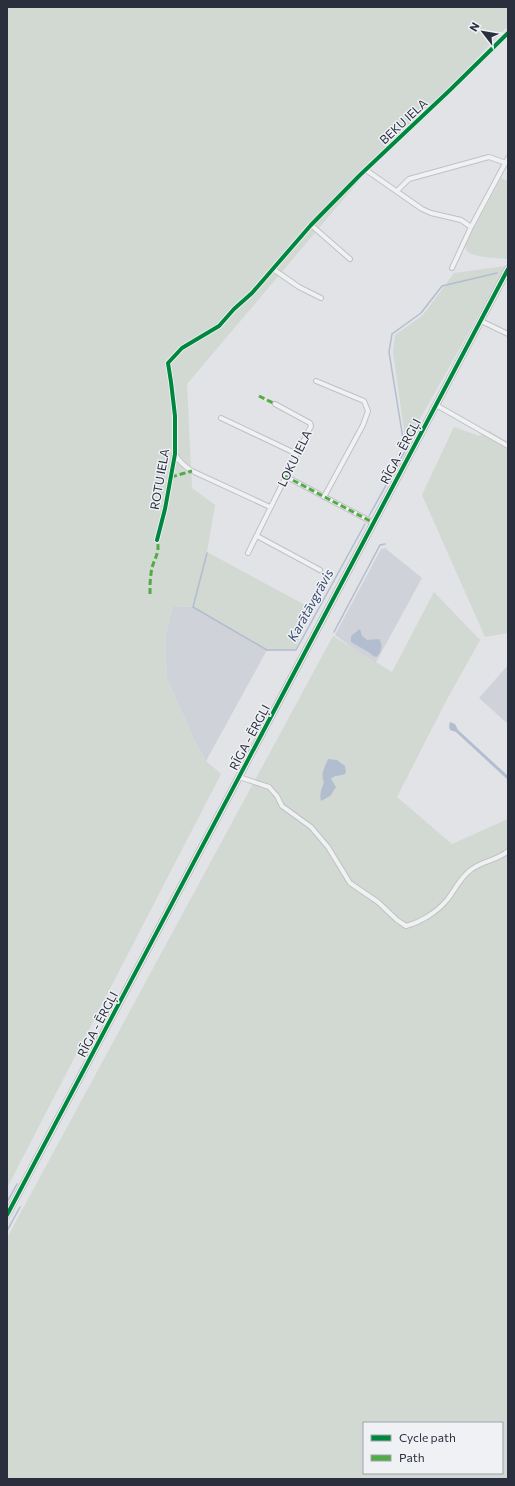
<svg xmlns="http://www.w3.org/2000/svg" width="515" height="1486" font-family="Commissioner,sans-serif">
<style>
.built{fill:#d0d2d9}
.green{fill:#d1d9d2;fill-rule:evenodd}
.water{fill:#b2bdcf}
.lines{fill:none;stroke-linecap:round;stroke-linejoin:round}
.stream{stroke:#b2bdcf;stroke-width:1.5}
.minor-casing{stroke:#c0c1c4;stroke-width:6}
.primary-casing{stroke:#bec0c3;stroke-width:8}
.minor{stroke:#f0f1f3;stroke-width:4}
.primary{stroke:#f5f5f6;stroke-width:6}
.quiet{stroke:#53ab46;stroke-width:3;stroke-dasharray:6 3;stroke-linecap:butt}
.cycleway-casing{stroke:#eff1f5;stroke-width:6}
.cycleway{stroke:#00873e;stroke-width:4}
.labels{text-anchor:middle;dominant-baseline:central;stroke-width:3;stroke-linejoin:round;paint-order:stroke}
.street-label{font-size:12px;fill:#2a2f3d;stroke:#eff1f5}
.water-label{font-size:13px;font-style:italic;fill:#374b6e;stroke:#eff1f5}
</style>
<rect width="100%" height="100%" fill="#e1e3e6"/>
<!-- built -->
<path class="built" d="M385 548 422 578 375 664 335 635 381 549Z
M173 606 193 607 267 650 206 761 194 740 167 678 165 637Z
M508 665V724L479 698Z"/>
<!-- green -->
<path class="green" d="M7 7H508V26L363 176 187 384 192 488 215 505 207 552 307 606 296 650H267L193 607 173 606 165 636 167 678 194 740 206 761 221 774 7 1188Z
M501 178 508 181V259C499 258 473 258 467 251 466 250 466 247 465 245Z
M506 266 406 444 393 352 395 335 423 315 454 273Z
M454 427 479 436 488 430 508 442V633L485 637 422 495Z
M434 592 480 640 445 703 397 797 452 844 508 819V1479H7V1238L333 636 392 672ZM364 1423H502V1473H364Z"/>
<!-- water -->
<path class="water" d="M360 629 362 636 367 640 379 639C383 644 382 653 376 657L372 655 370 653 351 642V636Z
M450 722 455 724 458 730 508 776V780L456 732 450 730 449 726Z
M328 759 337 760 345 766 346 773C340 777 335 774 331 779L336 787 330 796 321 801C319 794 322 788 324 782 320 774 325 767 328 759Z"/>
<g class="lines">
<!-- stream -->
<path class="stream" d="M369 516 405 451 389 352 392 334 421 313 442 286 497 273
M207 553 193 607 267 650H296L365 524
M334 632 380 545 385 544
M7 1202 17 1184
M7 1231 20 1207"/>
<defs>
<path id="minor" d="M366 170 422 209 431 213 461 220 471 227
M397 191 409 179 489 157 506 163
M311 225 350 259
M452 268 471 227 508 158
M273 269 299 287 321 298
M481 321 508 334
M316 381 364 401 368 411 363 425 324 497
M436 405 508 446
M221 418 297 454
M175 454C179 462 184 466 192 471L270 507
M285 476 374 523
M257 536 320 570
M157 540 165 509 175 454V416L171 382 168 363 182 348 219 326 234 309 252 293 311 225 360 175 450 90 508 33
M248 553 311 426 310 423 275 404
M239 777 269 787 277 796 282 806 311 827 328 847 350 883 378 902 397 920 406 926C421 922 437 912 447 900 455 890 461 876 472 869 483 861 498 860 508 851"/>
<path id="primary" d="M7 1215 508 269"/>
</defs>
<!-- minor casing -->
<use href="#minor" class="minor-casing"/>
<!-- primary casing -->
<use href="#primary" class="primary-casing"/>
<!-- minor -->
<use href="#minor" class="minor"/>
<!-- primary -->
<use href="#primary" class="primary"/>
<!-- quiet -->
<path class="quiet" d="M259 396 275 404
M285 476 374 523
M171 477 192 471
M150 594C150 587 150 580 151 574 152 560 161 554 157 540"/>
<defs>
<path id="cycleway" d="M157 540 165 509 175 454V416L171 382 168 363 182 348 219 326 234 309 252 293 311 225 360 175 450 90 508 33
M7 1215 508 269"/>
</defs>
<!-- cycleway casing -->
<use href="#cycleway" class="cycleway-casing"/>
<!-- cycleway -->
<use href="#cycleway" class="cycleway"/>
</g>
<g class="labels">
<!-- street labels -->
<g class="street-label">
<text transform="translate(403 121) rotate(-43)">BEKU IELA</text>
<text transform="translate(400 451) rotate(-62)">RĪGA - ĒRGĻI</text>
<text transform="translate(294 458) rotate(-64)">LOKU IELA</text>
<text transform="translate(159 479) rotate(-80)">ROTU IELA</text>
<text transform="translate(249 737) rotate(-62)">RĪGA - ĒRGĻI</text>
<text transform="translate(97 1024) rotate(-62)">RĪGA - ĒRGĻI</text>
</g>
<!-- water labels -->
<g class="water-label">
<text transform="translate(310 605) rotate(-61)">Karātāvgrāvis</text>
</g>
</g>
<!-- border -->
<rect width="515" height="1486" fill="none" stroke="#2a2f3d" stroke-width="16"/>
<!-- legend -->
<rect x="363" y="1422" width="140" height="52" fill="#eff1f5" stroke="#a0a3ab"/>
<rect x="371" y="1435" width="20" height="6" fill="#00873e" stroke="#a0a3ab"/>
<text x="399" y="1442" font-size="12" fill="#2a2f3d">Cycle path</text>
<rect x="371" y="1455" width="20" height="6" fill="#53ab46" stroke="#a0a3ab"/>
<text x="399" y="1462" font-size="12" fill="#2a2f3d">Path</text>
<!-- north arrow -->
<g transform="translate(483 32) rotate(301)" stroke="#eff1f5" stroke-width="3" paint-order="stroke">
<path d="M0-3L7 15L0 10L-7 15Z" fill="#2a2f3d"/>
<text y="-6" font-size="11" font-weight="bold" text-anchor="middle" fill="#2a2f3d">N</text>
</g>
</svg>
